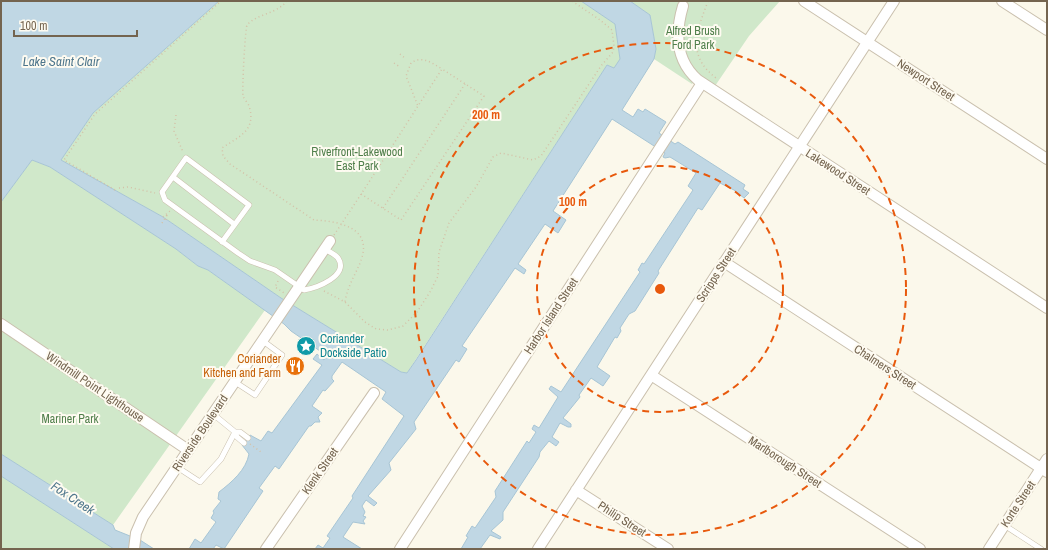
<svg xmlns="http://www.w3.org/2000/svg" width="1048" height="550" font-family="'Archivo Narrow',sans-serif">
<style>
.green{fill:#d0e8ca}
.water{fill:#c0d7e4;stroke:#a7c5d5}
.lines{fill:none;stroke-linecap:round;stroke-linejoin:round}
.service-casing{stroke:#cac0ae;stroke-width:6}
.minor-casing{stroke:#cac0ae;stroke-width:12}
.path{stroke:#d4c1a7;stroke-width:1.5;stroke-dasharray:1 3;stroke-linecap:butt}
.service{stroke:#fff;stroke-width:5}
.minor{stroke:#fff;stroke-width:10}
.ring{fill:none;stroke:#e8590c;stroke-width:2;stroke-dasharray:7 5}
.labels{text-anchor:middle;dominant-baseline:central;stroke-width:4;stroke-linejoin:round;paint-order:stroke}
.park-label{font-size:12px;fill:#507f4b;stroke:#fefbf1}
.street-label{font-size:12px;fill:#74644f;stroke:#fefbf1}
.culture-label{font-size:12px;fill:#0d838f;stroke:#fefbf1;text-anchor:start}
.food-label{font-size:12px;fill:#c56008;stroke:#fefbf1;text-anchor:end}
.water-label{font-size:13px;font-style:italic;fill:#4e768c;stroke:#fefbf1}
.centre{fill:#e8590c;stroke:#fefbf1;stroke-width:2}
.ring-label{font-size:12px;text-anchor:middle;font-weight:bold;fill:#e8590c;stroke:#fefbf1;stroke-width:4;stroke-linejoin:round;paint-order:stroke}
</style>
<rect width="100%" height="100%" fill="#fbf8eb"/>
<!-- green -->
<path class="green" d="M219 1H581L615 24 620 59 614 68 607 65 407 373 401 372 281 298 163 217 61 160 93 113Z
M630 1H780L749 36 715 86 699 74 692 84 654 59 656 49 650 15Z
M32 160 50 167 176 249 198 266 208 270 265 310 113 525 1 454V202Z
M1 476 114 549H1Z"/>
<!-- water -->
<path class="water" d="M1 1H219L93 113 61 160 163 217 281 298 401 372 407 373 416 360 607 65 614 68 620 59 615 24 581 1H630L650 15 656 49 654 59 622 110 633 117 638 109 643 112 645 109 666 122 659 133 675 144 678 142 745 185 743 189 749 193 744 198 734 190 720 183 702 210 698 208 658 271 659 273 635 311 629 314 620 328 621 331 617 338 615 337 597 367 610 376 603 386 591 378 579 395 580 397 563 418 571 424V427H568L560 423 552 437 559 442 556 446 549 441 540 452 539 457 503 512V520L491 531 501 537 500 539 490 535 480 549H461L468 537 466 536 472 526 475 528 496 497 495 491 527 441 529 443 536 432 532 429 534 425 539 428 558 397 549 389 551 386 561 392 640 272 638 270 642 263 644 264 693 190 688 186 696 173 670 157 665 158 663 157 665 153 612 119 553 211 566 220 558 233 545 224 518 264 526 270 524 274 515 268 462 346 467 349 459 362 456 360 414 422 416 429 389 463 391 470 368 496 377 503 374 506 366 500 362 506 365 512 363 516 366 517 363 521 365 524 353 522 343 537 362 549H315L318 545 323 548 330 538 327 536 353 498 352 496 404 416 382 399 386 392 342 362 332 376V379L334 381 325 391 323 390 312 406 322 413 318 417 320 422H315L311 426H309L279 469 275 466 259 488 263 491 224 549 216 545 213 549H189L195 539 201 543 216 522 211 518 214 513 213 511 221 501 218 499 219 492C232 482 246 470 249 454L242 445 250 435 261 441 268 431 272 433 322 365 313 359 317 354 324 360 329 353 322 348 320 351 291 331 284 324 208 270 198 266 176 249 50 167 32 160 1 202Z
M1 454 113 525 115 530 140 540 154 549H114L1 476Z"/>
<g class="lines">
<defs>
<path id="service" d="M173 177 234 224
M222 242 249 205 186 158 162 192 165 200 238 253 250 261 275 270 304 290C316 288 350 276 338 258 335 254 329 252 325 249
M235 382 255 395 282 355 263 341
M244 443 237 437 235 432H240L248 438
M177 467 200 482 221 459 235 432 213 414
M1004 525 1041 549"/>
<path id="minor" d="M804 1 1047 159
M1002 1 1047 30
M683 6C675 33 675 60 698 80L1047 308
M724 262 1047 472
M1 324 188 450
M651 375 920 549
M576 490 668 549
M134 549 136 533 143 517 330 241
M266 549 374 393
M400 549 702 83
M538 549 894 1
M989 549 1047 459"/>
</defs>
<!-- service casing -->
<use href="#service" class="service-casing"/>
<!-- minor casing -->
<use href="#minor" class="minor-casing"/>
<!-- path -->
<path class="path" d="M287 1C275 15 258 13 247 25 245 30 242 90 243 96 244 99 248 103 249 106 257 131 238 137 222 148L223 156 230 164 314 220C333 221 368 225 363 253 360 269 348 282 345 302
M708 1C697 31 686 55 716 78
M400 54 406 59
M394 63 400 67
M176 115 174 131 183 152
M119 188 128 187 155 193
M115 190 64 160 95 114 221 1
M361 194 401 220 484 96 442 69
M383 208 465 84
M163 217 170 211
M166 220 167 215
M162 223 167 215
M334 235C371 180 406 124 442 69 432 63 422 55 411 63L406 76 418 106
M278 281 275 287 284 293
M324 291 345 302 365 322 376 329 388 330 403 326 417 312 430 292 438 276 439 252 449 223 476 187 493 157 501 153 533 160 541 156 601 66 613 52 614 46 612 30 600 20 572 1
M250 444 261 452"/>
<!-- service -->
<use href="#service" class="service"/>
<!-- minor -->
<use href="#minor" class="minor"/>
</g>
<!-- distance rings -->
<g class="ring">
<circle cx="660" cy="289" r="123"/>
<circle cx="660" cy="289" r="246"/>
</g>
<!-- icons -->
<defs>
<symbol id="sight-disc" viewBox="-11 -11 22 22"><circle r="9.5" fill="#0f9aa8" stroke="#fefbf1"/><path d="M0-6L1.8-2.2L6-1.7L2.9 1.2L3.7 5.4L0 3.3L-3.7 5.4L-2.9 1.2L-6-1.7L-1.8-2.2Z" fill="#fff"/></symbol>
<symbol id="restaurant-disc" viewBox="-11 -11 22 22"><circle r="9.5" fill="#e8710a" stroke="#fefbf1"/><path d="M-5-6h1v4h1v-4h1v4h1v-4h1v5L-1.5 .5V6h-2V.5L-5-1ZM5-6V6H3V1.5H1.5Q1.5-4 5-6Z" fill="#fff"/></symbol>
</defs>
<g fill-rule="evenodd">
<use href="#sight-disc" x="295" y="335" width="22" height="22"/>
<use href="#restaurant-disc" x="284" y="355" width="22" height="22"/>
</g>
<g class="labels">
<!-- park labels -->
<g class="park-label">
<text x="693" y="31">Alfred Brush<tspan x="693" dy="14">Ford Park</tspan></text>
<text x="357" y="152">Riverfront-Lakewood<tspan x="357" dy="14">East Park</tspan></text>
<text x="70" y="419">Mariner Park</text>
</g>
<!-- street labels -->
<g class="street-label">
<text transform="translate(926 80) rotate(33)">Newport Street</text>
<text transform="translate(838 172) rotate(33)">Lakewood Street</text>
<text transform="translate(716 275) rotate(-57)">Scripps Street</text>
<text transform="translate(551 316) rotate(-57)">Harbor Island Street</text>
<text transform="translate(885 367) rotate(33)">Chalmers Street</text>
<text transform="translate(95 387) rotate(34)">Windmill Point Lighthouse</text>
<text transform="translate(200 433) rotate(-56)">Riverside Boulevard</text>
<text transform="translate(785 462) rotate(33)">Marlborough Street</text>
<text transform="translate(320 471) rotate(-55)">Klenk Street</text>
<text transform="translate(1018 504) rotate(-57)">Korte Street</text>
<text transform="translate(622 519) rotate(33)">Philip Street</text>
</g>
<!-- culture labels -->
<g class="culture-label">
<text x="320" y="339">Coriander<tspan x="320" dy="14">Dockside Patio</tspan></text>
</g>
<!-- food labels -->
<g class="food-label">
<text x="281" y="359">Coriander<tspan x="281" dy="14">Kitchen and Farm</tspan></text>
</g>
<!-- water labels -->
<g class="water-label">
<text x="61" y="61">Lake Saint Clair</text>
<text transform="translate(73 498) rotate(33)">Fox Creek</text>
</g>
</g>
<circle cx="660" cy="289" r="6" class="centre"/>
<g class="ring-label">
<text x="486" y="119">200 m</text>
<text x="573" y="206">100 m</text>
</g>
<!-- border -->
<rect width="1048" height="550" fill="none" stroke="#74644f" stroke-width="4"/>
<!-- scale -->
<path d="M14 30v6h123v-6" fill="none" stroke="#74644f" stroke-width="2"/>
<text x="20" y="30" font-size="12" fill="#74644f" stroke="#fefbf1" stroke-width="3" paint-order="stroke">100 m</text>
</svg>
